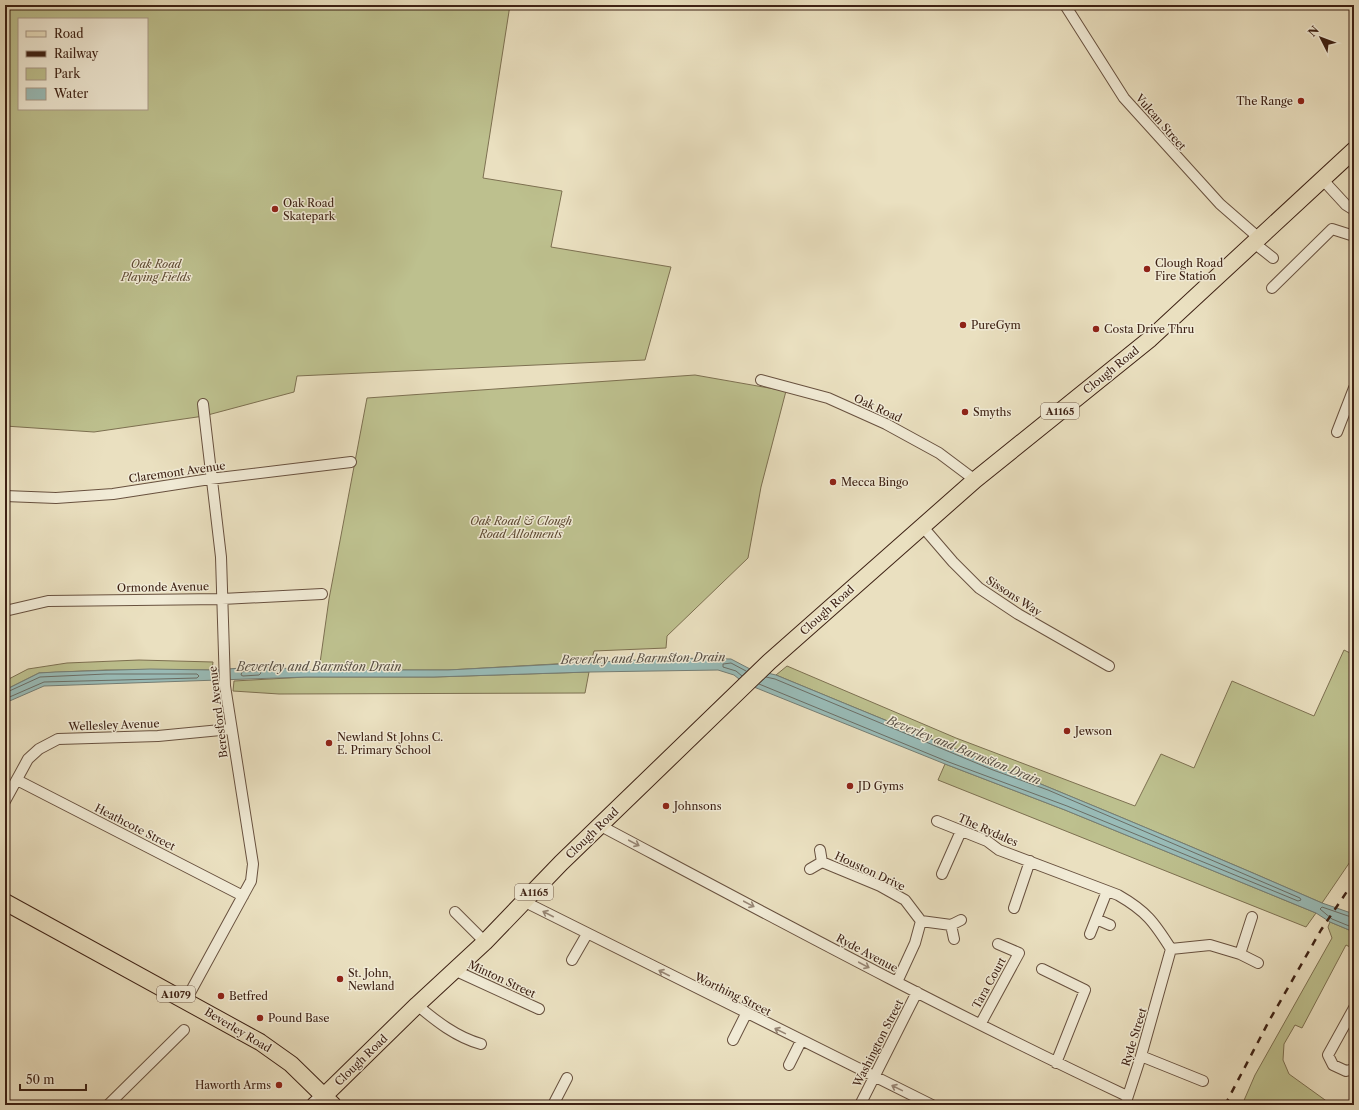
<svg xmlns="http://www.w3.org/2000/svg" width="1359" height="1110" font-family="'Libre Caslon Text',serif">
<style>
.green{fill:#bdc08e;stroke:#7d7051;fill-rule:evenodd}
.water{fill:#99bcb8;stroke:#747e76}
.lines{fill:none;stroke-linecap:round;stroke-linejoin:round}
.shore{stroke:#6b6e66;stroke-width:1}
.street-casing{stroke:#68513f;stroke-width:12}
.secondary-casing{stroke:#3d2114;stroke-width:17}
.primary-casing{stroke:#3d2114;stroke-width:18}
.street{stroke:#f1ebd6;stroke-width:10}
.secondary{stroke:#f1ebd6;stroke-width:15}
.primary{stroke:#eae0c0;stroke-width:16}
.rail{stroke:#3d2114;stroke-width:2.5;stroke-dasharray:7 7;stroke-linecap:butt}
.oneway{stroke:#978675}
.poi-dot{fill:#8f2418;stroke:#f1ebd6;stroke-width:1.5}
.labels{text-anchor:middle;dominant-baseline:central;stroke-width:3;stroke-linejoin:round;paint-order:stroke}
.shield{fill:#f1ebd6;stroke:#735e4e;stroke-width:1}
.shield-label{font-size:10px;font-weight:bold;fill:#3d2114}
.poi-label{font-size:11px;fill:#3d2114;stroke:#f1ebd6;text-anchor:start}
.street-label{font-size:11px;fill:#3d2114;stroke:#f1ebd6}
.park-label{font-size:11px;font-style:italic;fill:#5d4932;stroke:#f1ebd6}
.water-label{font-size:12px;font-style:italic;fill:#595045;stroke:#f1ebd6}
</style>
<rect width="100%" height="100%" fill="#eae0c0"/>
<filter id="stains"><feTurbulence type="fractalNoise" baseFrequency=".005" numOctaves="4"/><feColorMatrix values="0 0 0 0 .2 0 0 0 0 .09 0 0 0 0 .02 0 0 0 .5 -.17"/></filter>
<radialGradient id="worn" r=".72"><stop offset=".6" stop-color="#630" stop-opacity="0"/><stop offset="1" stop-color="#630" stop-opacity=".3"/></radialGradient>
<!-- green -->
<path class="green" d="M13 5H510L483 178 562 191 551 247 671 267 645 360 297 376 294 392 204 416 94 432 5 426V18ZM19 19H147V109H19Z
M695 375 786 391 761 487 748 558 667 636 666 648 594 651 591 662 448 670H319L329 599 367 398Z
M1344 650 1354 655V856L1322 903C1142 824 959 751 776 675L787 666 956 738 1135 806 1161 754 1194 768 1232 681 1314 716Z
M139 660 213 662 212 670H106L39 673 5 690V681L28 669 67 663Z
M589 672 585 693 279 694 233 691 234 681 306 677H434Z
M945 764 1065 810 1316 913 1306 927 938 780Z
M1330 922 1354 932V949L1346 945 1302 1028 1295 1025 1284 1044 1283 1060 1289 1074 1332 1105H1242L1255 1075 1332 938 1328 927Z"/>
<!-- water -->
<path class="water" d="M676 658 731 659 750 669 776 675C959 751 1142 824 1322 903L1354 914V932L1330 922 1316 913 1065 810 945 764 744 683 734 675 718 670 589 672 434 677H306L44 686 5 703V690L39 673 55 672 150 669 212 670 257 667 319 670H448Z"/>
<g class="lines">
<!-- shore -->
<path class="shore" d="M259 671 261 673 259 675 243 676 241 675 242 672Z
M742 676 736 671 723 667V664L731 663 746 671
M759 684 946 761 1067 806 1298 901 1301 900 1300 898 1048 790 993 770 775 679 766 677
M5 693 40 677 106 674H197L199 676 197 678 44 682 5 699
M1354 918 1322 907 1320 909 1332 919 1354 928"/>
<defs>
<path id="street" d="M1065 5 1124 98 1220 204 1259 238
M1323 180 1346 205 1354 210
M1254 243 1273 258
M1272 288 1332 229 1354 236
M761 380 828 398 886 424 939 453 975 480
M1337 432 1354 388
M5 496 56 498 113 494 210 479 351 462
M922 526 953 562 979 588 1018 614 1109 666
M5 611 48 601 222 599 322 594
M17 780 243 896
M5 801 28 759 39 749 58 739 158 736 231 729
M937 821 987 841 999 850 1118 895C1146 911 1154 922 1171 949L1141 1056 1125 1105
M599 825C774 918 948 1012 1127 1096
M822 862 880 886 905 900 921 921 915 943 897 982
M810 869 822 862 820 850
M942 874 961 831
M525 902 932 1105
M1014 908 1030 861
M455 912 485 942
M1096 919 1110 925
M921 921 951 925
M1090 934 1107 891
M954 939 951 925 961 920
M1171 949 1210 945 1240 954 1252 917
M1240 954 1258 963
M572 960 587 934
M1042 969 1085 990 1056 1063
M454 970 539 1009
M186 1000 251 881 253 864 225 686 221 557 203 404
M417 1005C436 1021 456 1037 481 1044
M1354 1008 1328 1055 1333 1065 1346 1071 1354 1069
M981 1023 1019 953 998 944
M733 1040 746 1014
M1141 1056 1203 1081
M789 1065 801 1041
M108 1105 184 1030
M553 1105 567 1078
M860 1105 917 992"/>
<path id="secondary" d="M314 1105 324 1096"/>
<path id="primary" d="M5 902 260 1042 291 1064 333 1105
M324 1096 417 1005 485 942 561 863 769 662 975 480 1150 339 1354 150"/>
</defs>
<!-- street casing -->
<use href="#street" class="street-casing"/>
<!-- secondary casing -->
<use href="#secondary" class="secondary-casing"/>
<!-- primary casing -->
<use href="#primary" class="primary-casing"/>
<!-- street -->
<use href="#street" class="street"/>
<!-- secondary -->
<use href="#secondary" class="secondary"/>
<!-- primary -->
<use href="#primary" class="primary"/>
<!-- rail -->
<path class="rail" d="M1225 1105 1269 1021 1321 930 1354 881"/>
</g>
<!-- one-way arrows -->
<defs><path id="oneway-shaft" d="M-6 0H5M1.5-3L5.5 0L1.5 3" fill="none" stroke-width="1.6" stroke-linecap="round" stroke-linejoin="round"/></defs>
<g class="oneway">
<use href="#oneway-shaft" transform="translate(634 843) rotate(28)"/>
<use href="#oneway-shaft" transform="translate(749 904) rotate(28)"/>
<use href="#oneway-shaft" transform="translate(548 914) rotate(-153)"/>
<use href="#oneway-shaft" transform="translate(864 965) rotate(28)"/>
<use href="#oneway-shaft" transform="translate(664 973) rotate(-153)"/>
<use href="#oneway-shaft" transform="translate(780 1031) rotate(-154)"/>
<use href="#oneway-shaft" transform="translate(897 1088) rotate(-154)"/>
</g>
<!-- markers -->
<g class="poi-dot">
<circle cx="1301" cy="101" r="4"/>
<circle cx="275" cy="209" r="4"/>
<circle cx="1147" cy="269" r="4"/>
<circle cx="963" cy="325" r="4"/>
<circle cx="1096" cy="329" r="4"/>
<circle cx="965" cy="412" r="4"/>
<circle cx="833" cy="482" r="4"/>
<circle cx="1067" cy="731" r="4"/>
<circle cx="329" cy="743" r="4"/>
<circle cx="850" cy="786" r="4"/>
<circle cx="666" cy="806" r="4"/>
<circle cx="340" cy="979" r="4"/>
<circle cx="221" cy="996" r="4"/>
<circle cx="260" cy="1018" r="4"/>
<circle cx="279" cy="1085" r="4"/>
</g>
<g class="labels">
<!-- shield labels -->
<g class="shield">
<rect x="1041" y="403" width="38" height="16" rx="3"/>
<rect x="515" y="884" width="38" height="16" rx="3"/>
<rect x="157" y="986" width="38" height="16" rx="3"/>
</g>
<g class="shield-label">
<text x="1060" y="411">A1165</text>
<text x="534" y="892">A1165</text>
<text x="176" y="994">A1079</text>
</g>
<!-- poi labels -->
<g class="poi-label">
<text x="1293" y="101" text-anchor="end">The Range</text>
<text x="283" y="203">Oak Road<tspan x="283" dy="13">Skatepark</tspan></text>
<text x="1155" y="263">Clough Road<tspan x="1155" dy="13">Fire Station</tspan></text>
<text x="971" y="325">PureGym</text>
<text x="1104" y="329">Costa Drive Thru</text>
<text x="973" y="412">Smyths</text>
<text x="841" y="482">Mecca Bingo</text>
<text x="1075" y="731">Jewson</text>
<text x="337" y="737">Newland St Johns C.<tspan x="337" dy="13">E. Primary School</tspan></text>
<text x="858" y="786">JD Gyms</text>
<text x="674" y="806">Johnsons</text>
<text x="348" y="973">St. John,<tspan x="348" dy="13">Newland</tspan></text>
<text x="229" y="996">Betfred</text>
<text x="268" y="1018">Pound Base</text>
<text x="271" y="1085" text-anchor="end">Haworth Arms</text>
</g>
<!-- street labels -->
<g class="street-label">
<text transform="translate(1161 122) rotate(49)">Vulcan Street</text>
<text transform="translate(1111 370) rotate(-39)">Clough Road</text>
<text transform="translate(878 408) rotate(25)">Oak Road</text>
<text transform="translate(177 472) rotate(-8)">Claremont Avenue</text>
<text transform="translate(163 587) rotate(-1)">Ormonde Avenue</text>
<text transform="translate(1014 596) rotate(33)">Sissons Way</text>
<text transform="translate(827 610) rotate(-42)">Clough Road</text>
<text transform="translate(218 712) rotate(-97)">Beresford Avenue</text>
<text transform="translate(114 725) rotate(-2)">Wellesley Avenue</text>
<text transform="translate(135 827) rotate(27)">Heathcote Street</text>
<text transform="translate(988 830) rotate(24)">The Rydales</text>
<text transform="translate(592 833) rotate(-44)">Clough Road</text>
<text transform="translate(870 871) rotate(25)">Houston Drive</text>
<text transform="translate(867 953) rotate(28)">Ryde Avenue</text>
<text transform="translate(502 979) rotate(25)">Minton Street</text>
<text transform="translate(989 983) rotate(-61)">Tara Court</text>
<text transform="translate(733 994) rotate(26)">Worthing Street</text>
<text transform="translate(238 1030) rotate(31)">Beverley Road</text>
<text transform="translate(1134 1037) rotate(-73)">Ryde Street</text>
<text transform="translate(878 1043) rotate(-63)">Washington Street</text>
<text transform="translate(361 1060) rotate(-44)">Clough Road</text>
</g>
<!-- park labels -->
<g class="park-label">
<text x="156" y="264">Oak Road<tspan x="156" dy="13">Playing Fields</tspan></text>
<text x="521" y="521">Oak Road &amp; Clough<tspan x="521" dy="13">Road Allotments</tspan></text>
</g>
<!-- water labels -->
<g class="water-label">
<text transform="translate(643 658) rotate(-1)">Beverley and Barmston Drain</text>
<text x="319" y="666">Beverley and Barmston Drain</text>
<text transform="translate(964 750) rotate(22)">Beverley and Barmston Drain</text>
</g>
</g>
<!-- margin -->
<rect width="1359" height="1110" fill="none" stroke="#eae0c0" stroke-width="20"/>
<rect x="6" y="6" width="1347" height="1098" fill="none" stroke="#3d2114" stroke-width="2"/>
<rect x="10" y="10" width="1339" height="1090" fill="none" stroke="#3d2114"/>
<!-- legend -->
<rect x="18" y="18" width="130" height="92" fill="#f1ebd6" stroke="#a99a88"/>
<rect x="26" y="31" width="20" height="6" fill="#eae0c0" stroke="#a99a88"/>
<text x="54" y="38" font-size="12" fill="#3d2114">Road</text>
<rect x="26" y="51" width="20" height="6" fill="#3d2114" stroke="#a99a88"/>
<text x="54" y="58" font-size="12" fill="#3d2114">Railway</text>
<rect x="26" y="68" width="20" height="12" fill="#bdc08e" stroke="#a99a88"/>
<text x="54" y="78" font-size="12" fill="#3d2114">Park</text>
<rect x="26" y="88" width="20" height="12" fill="#99bcb8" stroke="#a99a88"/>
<text x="54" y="98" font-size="12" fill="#3d2114">Water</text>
<!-- north arrow -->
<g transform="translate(1321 38) rotate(312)" stroke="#f1ebd6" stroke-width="3" paint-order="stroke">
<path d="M0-3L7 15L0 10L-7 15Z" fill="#3d2114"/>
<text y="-6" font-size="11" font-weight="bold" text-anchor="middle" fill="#3d2114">N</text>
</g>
<!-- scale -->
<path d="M20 1084v6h66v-6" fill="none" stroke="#3d2114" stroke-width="2"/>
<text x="26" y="1084" font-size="12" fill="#3d2114" stroke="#f1ebd6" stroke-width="3" paint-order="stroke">50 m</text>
<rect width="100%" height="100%" filter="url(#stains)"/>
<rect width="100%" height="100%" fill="url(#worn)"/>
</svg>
